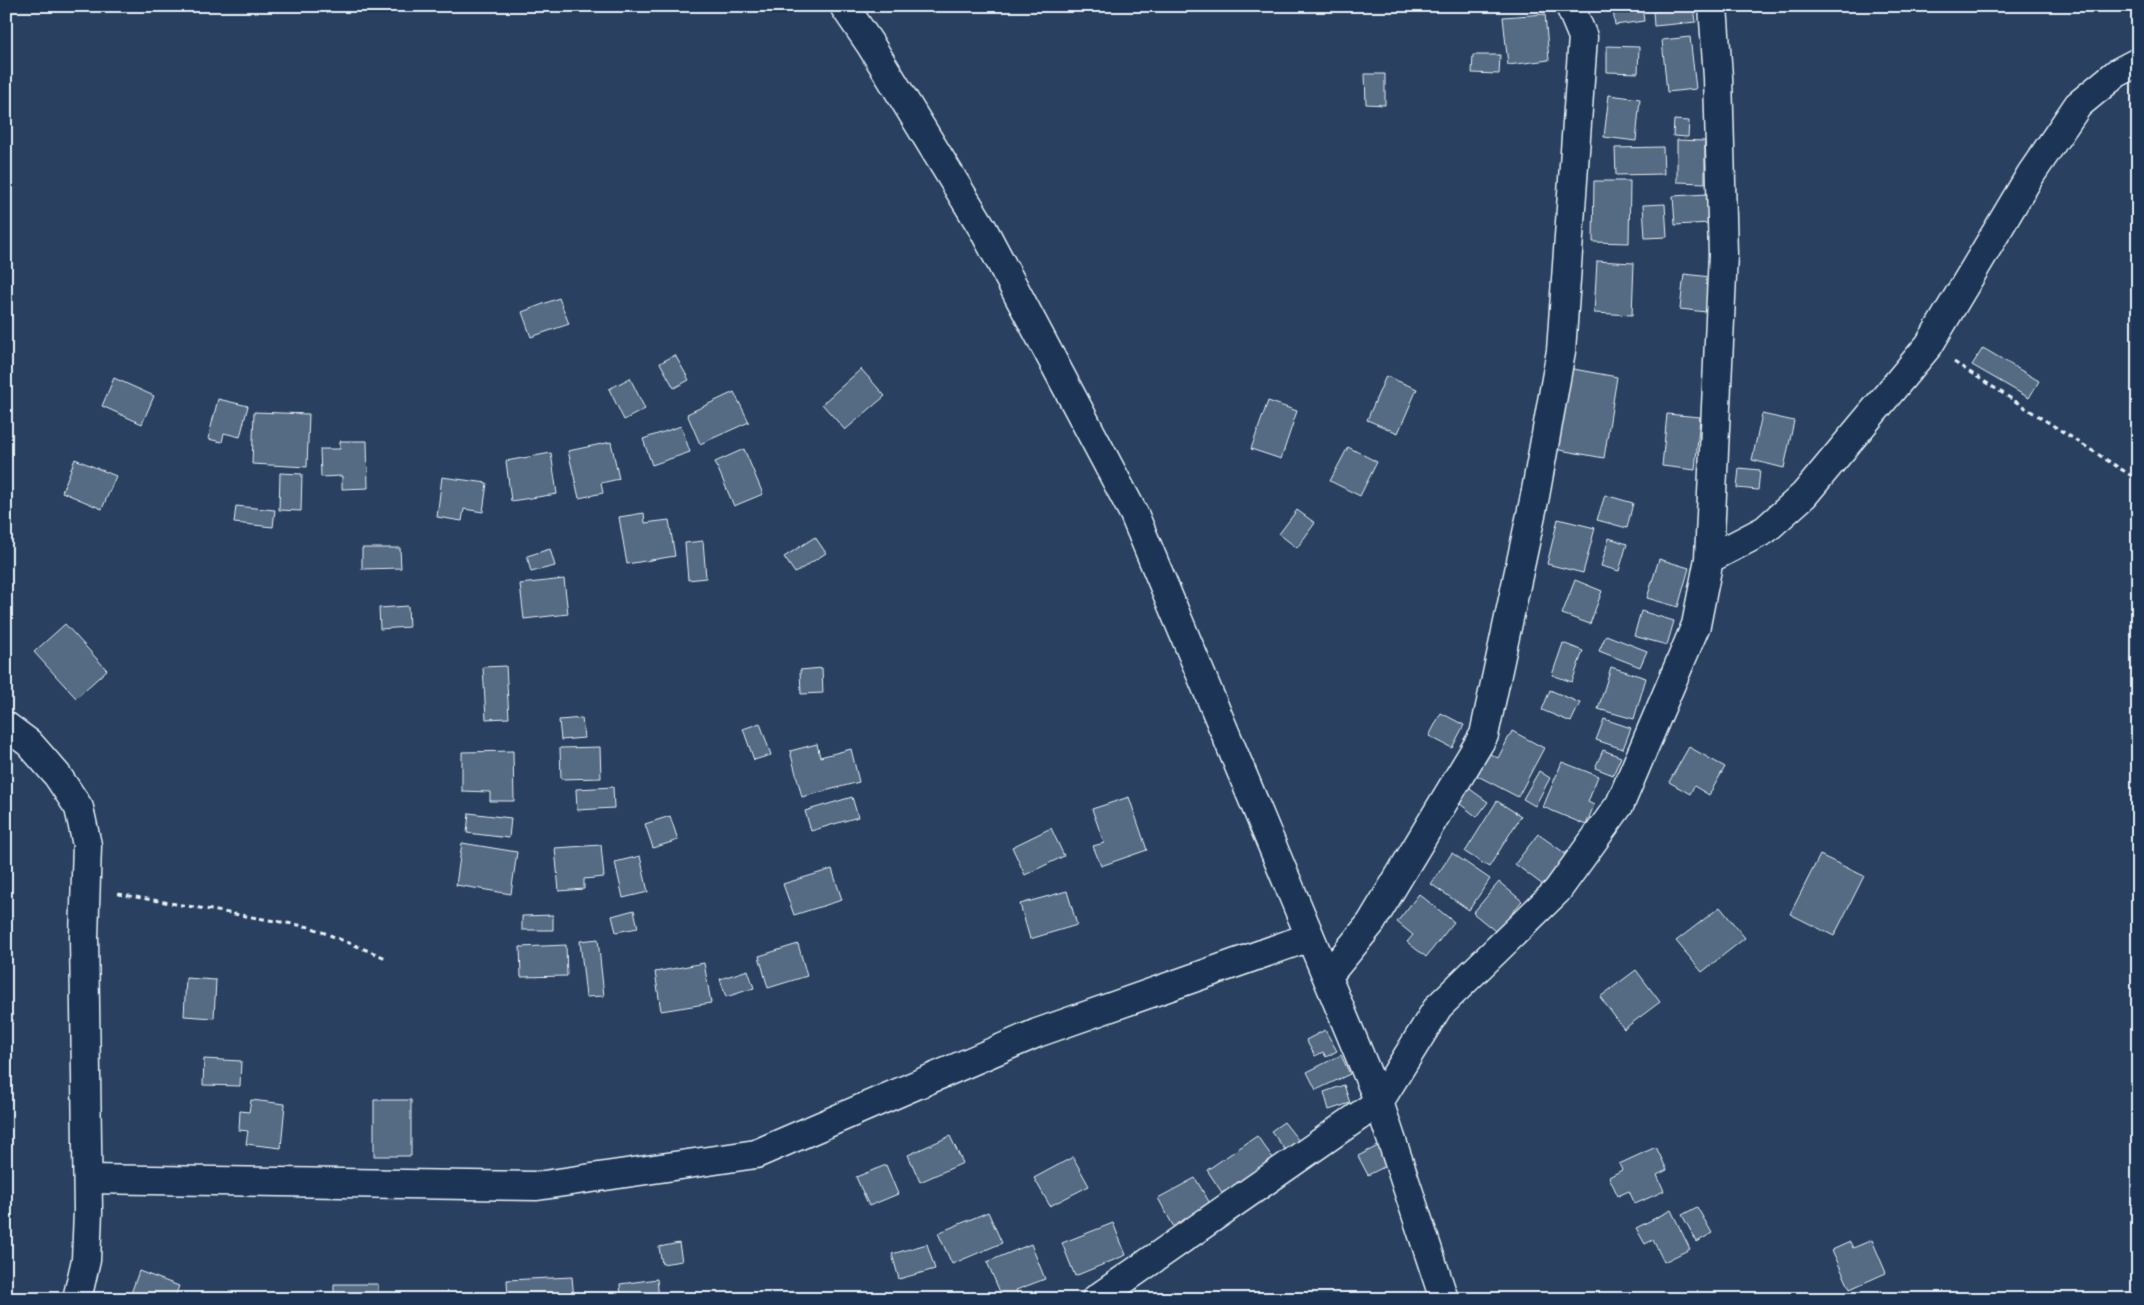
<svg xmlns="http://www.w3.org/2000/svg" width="2144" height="1305" font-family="Sriracha,sans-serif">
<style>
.building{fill:#556a83;stroke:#e8f1f8}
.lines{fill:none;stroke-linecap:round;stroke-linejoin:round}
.minor-casing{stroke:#e8f1f8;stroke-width:31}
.path{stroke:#e8f1f8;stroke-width:3;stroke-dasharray:5 4;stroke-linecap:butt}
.minor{stroke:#1d3557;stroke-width:28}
</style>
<rect width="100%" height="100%" fill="#294061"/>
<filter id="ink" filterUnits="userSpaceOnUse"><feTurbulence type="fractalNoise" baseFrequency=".02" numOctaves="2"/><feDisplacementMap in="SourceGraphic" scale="10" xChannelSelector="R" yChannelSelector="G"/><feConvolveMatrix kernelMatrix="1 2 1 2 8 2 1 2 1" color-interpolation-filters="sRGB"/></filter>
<g filter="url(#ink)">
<!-- building -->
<path class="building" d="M1642 6 1644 21 1615 25 1613 10Z
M1694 7 1696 22 1654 26 1653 11Z
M1545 14 1549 60 1508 65 1503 17Z
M1690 37 1696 89 1667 92 1662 40Z
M1607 46 1639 47 1638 73 1607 72Z
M1473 55H1500L1499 74 1472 73Z
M1365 74H1385V105L1366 104Z
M1609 95 1640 99 1636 141 1604 137Z
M1674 120 1689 121 1688 137 1673 136Z
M1677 140 1705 141V183L1677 182Z
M1663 147 1664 174 1616 175 1615 148Z
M1594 181H1630L1629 243 1593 242Z
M1707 194 1709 223 1675 225 1673 196Z
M1665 204 1667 237 1645 238 1643 205Z
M1597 261 1634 263 1632 315 1594 313Z
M1684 274 1711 277 1706 312 1680 309Z
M559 298 569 324 531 337 522 312Z
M1983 348 2039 381 2029 398 1972 365Z
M675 355 689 380 674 388 660 363Z
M1568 368 1617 377 1604 458 1554 449Z
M861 369 885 396 845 430 822 404Z
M1386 376 1417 389 1398 433 1367 420Z
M114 378 154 396 142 424 102 406Z
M630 378 645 409 624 420 609 389Z
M734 392 749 422 700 444 687 414Z
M218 399 248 406 240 437 224 433 222 442 208 439Z
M1268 401 1297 411 1281 459 1251 449Z
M254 412 309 414 307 467 252 464Z
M1667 414 1700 417 1695 470 1662 466Z
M1762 414 1794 421 1784 468 1752 460Z
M681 426 690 452 652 465 643 439Z
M340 441H367L368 488 342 489V476L321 477 320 449H340Z
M611 442 619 479 601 483 603 493 579 498 568 451Z
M1348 447 1377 462 1360 496 1330 481Z
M744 449 763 494 734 506 715 462Z
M551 453 557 494 511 501 506 461Z
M75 459 116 476 102 509 62 492Z
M1739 468 1760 470 1758 490 1737 488Z
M280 473 302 474 301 511 279 510Z
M442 477 487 483 483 512 464 509 462 521 437 517Z
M1605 495 1633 503 1627 528 1597 520Z
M236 506 275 510 273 527 234 523Z
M1297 510 1315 523 1297 548 1279 534Z
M644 513 645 523 669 520 675 556 627 564 619 517Z
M1558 519 1595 528 1583 573 1547 564Z
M815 537 826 553 795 573 784 557Z
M1609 538 1627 544 1619 571 1601 566Z
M703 541 706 578 688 580 685 543Z
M362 548H400L401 568 362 569Z
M550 549 555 566 531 572 527 556Z
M1659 559 1689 568 1678 607 1647 598Z
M564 579 568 614 524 619 520 584Z
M1575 580 1602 591 1590 624 1562 614Z
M408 606 409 627 380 629 379 608Z
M1641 611 1674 621 1667 645 1634 636Z
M65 624 107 670 76 698 34 652Z
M1606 635 1647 651 1640 667 1599 651Z
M1563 643 1583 651 1572 682 1552 675Z
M506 666 509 718 486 719 483 667Z
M1611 667 1646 678 1634 719 1598 709Z
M822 668 823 693 801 694 800 670Z
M1550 690 1580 703 1571 722 1542 710Z
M1441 713 1464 725 1452 748 1429 736Z
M582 718 584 738 561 740 559 720Z
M1604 719 1631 728 1623 749 1596 740Z
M760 723 771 755 754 760 743 729Z
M1512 731 1544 748 1518 797 1474 774 1486 752 1498 758Z
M817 744 820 757 851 749 859 782 802 797 790 751Z
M600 747 601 778 561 779 560 748Z
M1689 747 1725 767 1709 795 1694 786 1690 794 1669 782Z
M1603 750 1621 757 1613 775 1595 768Z
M513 751 514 801H490V792L462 791V752Z
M1562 762 1598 776 1588 802 1594 805 1586 825 1543 807Z
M1539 771 1550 778 1535 806 1523 799Z
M613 787 614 808 577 810 576 789Z
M1467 787 1488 802 1477 817 1456 801Z
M852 797 858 817 811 831 805 811Z
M1129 797 1147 850 1101 866 1093 846 1104 843 1092 809Z
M1497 801 1521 816 1489 867 1465 852Z
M469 813 511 818 509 838 467 833Z
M670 816 678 840 653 848 645 824Z
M1051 828 1064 856 1025 875 1012 847Z
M1538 834 1566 854 1543 885 1515 864Z
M462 843 517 852 511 894 456 885Z
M601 845 604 877 584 879V889L559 891 555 848Z
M1452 853 1490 879 1469 910 1431 884Z
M1820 855 1864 876 1834 936 1790 914Z
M640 856 648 892 623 898 615 862Z
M832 869 842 900 794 915 783 884Z
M1499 882 1522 901 1512 913 1520 919 1505 939 1473 913Z
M1067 891 1077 925 1030 939 1020 904Z
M1419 894 1454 922 1426 957 1407 942 1413 935 1397 922Z
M1720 907 1745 938 1702 972 1676 941Z
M634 910 638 928 616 932 612 916Z
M553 915V930H522V916Z
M598 939 604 996 586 997 580 941Z
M798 944 807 976 768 988 759 956Z
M566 945 567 976 521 977 520 947Z
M704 963 711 1003 661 1011 655 972Z
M748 970 754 988 726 997 720 979Z
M1636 970 1660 1002 1624 1029 1600 997Z
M186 978 216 980 214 1018 184 1016Z
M1325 1030 1337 1051 1326 1057 1323 1052 1315 1056 1306 1040Z
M1341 1055 1350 1074 1316 1090 1307 1072Z
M204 1059 241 1061 240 1086 203 1085Z
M1344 1085 1350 1103 1329 1110 1324 1092Z
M251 1100 285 1104 281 1148 246 1144 248 1131 239 1130 240 1111 249 1112Z
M374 1100H411V1156H374Z
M1284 1122 1303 1146 1290 1156 1271 1131Z
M950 1136 963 1163 920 1182 908 1155Z
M1257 1136 1276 1162 1225 1197 1207 1170Z
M1378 1146 1388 1165 1368 1175 1358 1156Z
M1656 1147 1667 1170 1657 1175 1664 1191 1635 1204 1629 1191 1618 1196 1609 1177 1622 1170 1619 1164Z
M1073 1157 1089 1186 1050 1206 1034 1178Z
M886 1165 898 1194 869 1206 856 1177Z
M1195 1178 1214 1210 1176 1231 1158 1198Z
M1697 1207 1712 1233 1697 1242 1682 1215Z
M1671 1210 1690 1249 1664 1262 1653 1240 1645 1244 1636 1228Z
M988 1212 1002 1243 952 1264 938 1233Z
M1113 1223 1126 1255 1075 1276 1062 1243Z
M1872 1240 1886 1273 1850 1289 1832 1250 1850 1242 1853 1248Z
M679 1243 682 1261 662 1264 659 1247Z
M927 1244 935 1269 899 1279 892 1254Z
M1031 1244 1045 1279 1016 1290 1019 1297 1003 1299 987 1262Z
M139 1271 179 1286 174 1299H129Z
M572 1277 574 1299H508L507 1280Z
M657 1279 659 1299H621L620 1284Z
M334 1284H378V1299H334Z"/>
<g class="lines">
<defs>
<path id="minor" d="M844 6 870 44 983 229 1134 514 1379 1102 1444 1299
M1709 559 1723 254 1718 77 1713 6
M6 726 29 743 57 775 79 808 87 845 84 937 88 1212 86 1260 77 1299
M1327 977 1371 923 1484 735 1535 496 1561 351 1583 37 1570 6
M88 1179 537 1186 756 1154 1037 1033 1310 937
M1096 1299 1379 1102 1438 1007 1557 891 1620 804 1696 625 1709 559 1765 530 1804 495 1929 345 2031 174 2078 105 2117 73 2138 62"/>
</defs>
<!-- minor casing -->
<use href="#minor" class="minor-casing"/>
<!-- path -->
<path class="path" d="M1954 362 2138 480
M118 894 310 927 386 958"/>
<!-- minor -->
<use href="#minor" class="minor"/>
</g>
</g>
<!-- margin -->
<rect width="2144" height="1305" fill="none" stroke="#1d3557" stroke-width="25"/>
<rect x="12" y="12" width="2119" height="1280" fill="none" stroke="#e8f1f8" stroke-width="2" filter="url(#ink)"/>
</svg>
